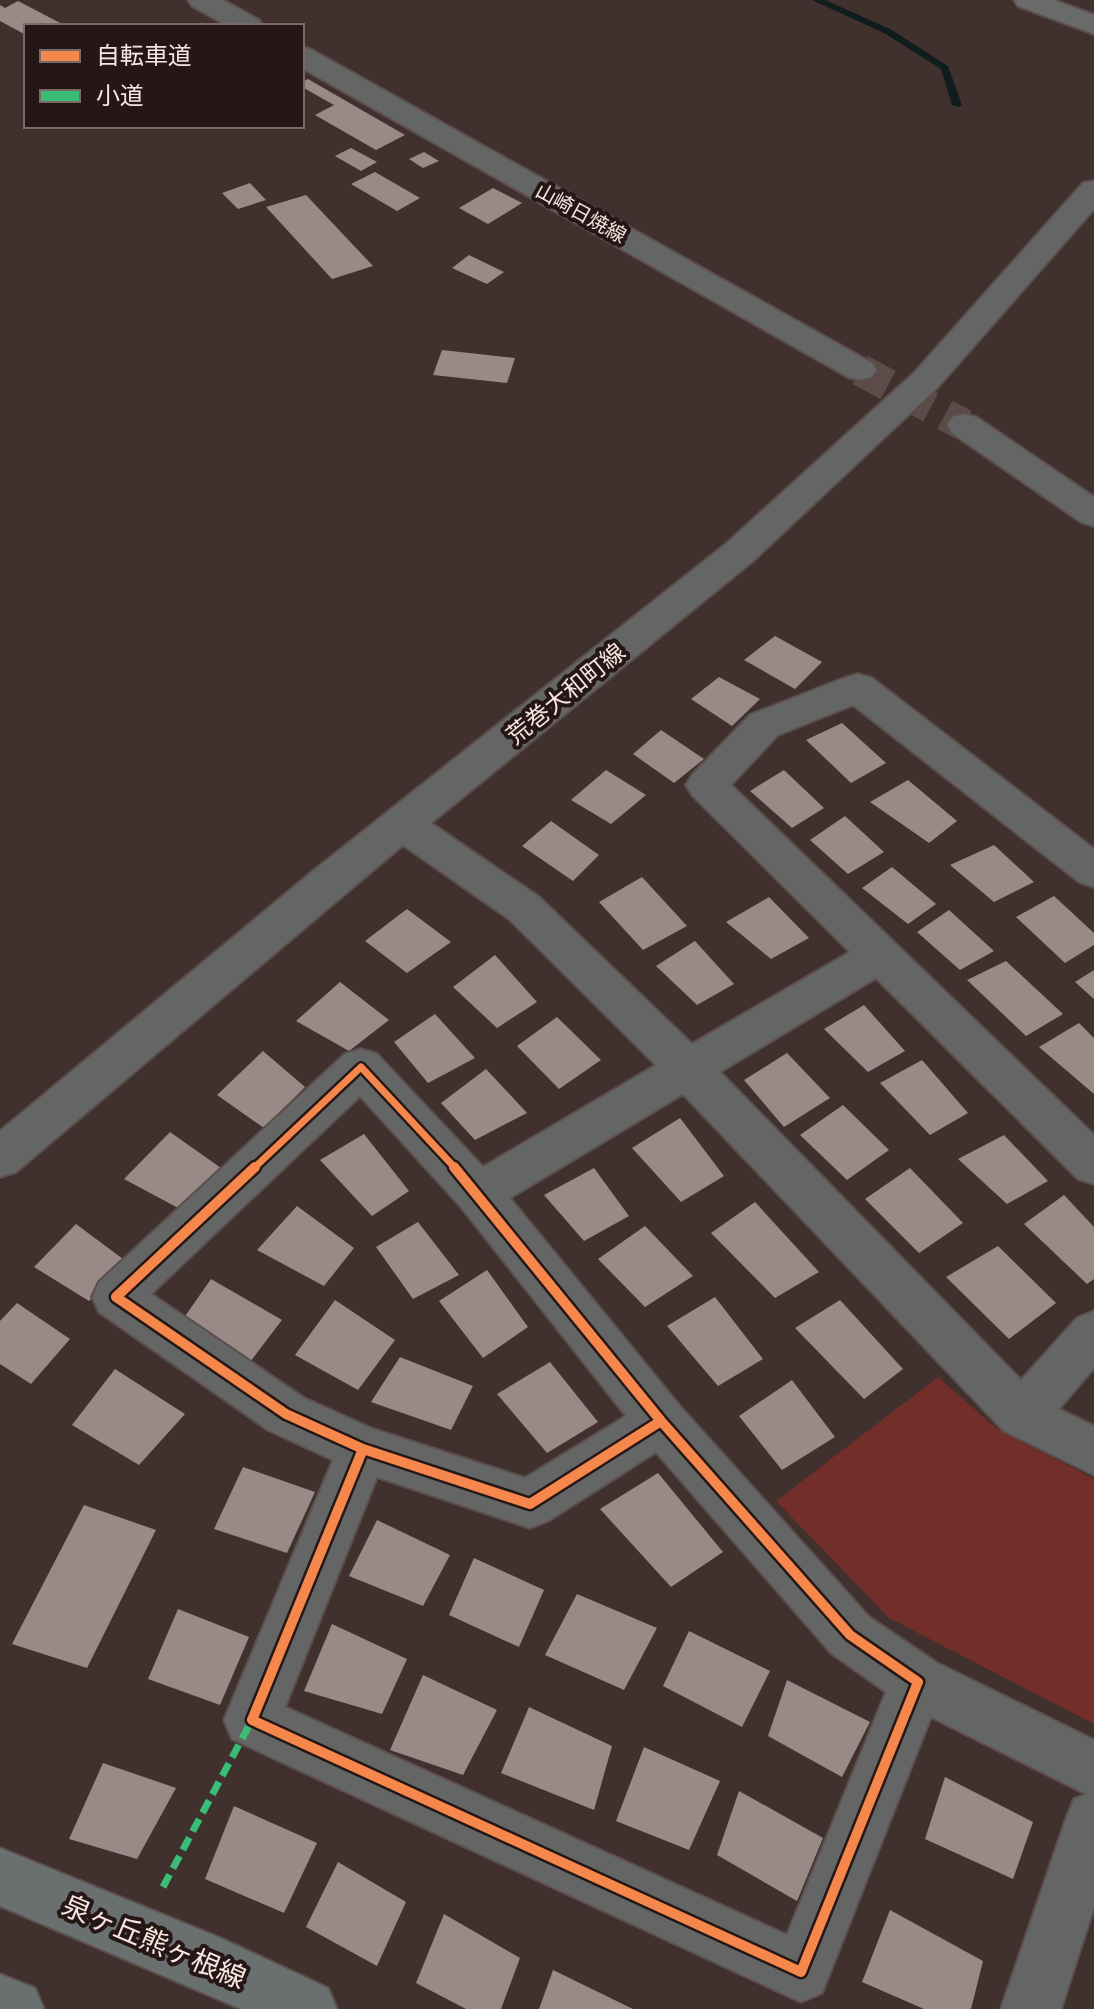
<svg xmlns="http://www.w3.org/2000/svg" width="1094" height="2009" font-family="'Work Sans','Noto Sans JP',sans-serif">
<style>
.green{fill:#722e28}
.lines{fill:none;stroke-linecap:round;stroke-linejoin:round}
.stream{fill:#0f1d1c;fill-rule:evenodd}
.building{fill:#998a88}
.minor-tunnel{stroke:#5c4b49;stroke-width:32;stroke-dasharray:32 16;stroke-linecap:butt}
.minor-casing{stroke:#5c4e4c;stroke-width:4}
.major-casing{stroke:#5c4e4c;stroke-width:4}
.highway-casing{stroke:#5c4e4c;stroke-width:4}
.minor{fill:#646565;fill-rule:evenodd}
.major{fill:#6a6f6f;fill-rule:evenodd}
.highway{fill:#696b6a;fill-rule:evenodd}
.quiet{stroke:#3abd76;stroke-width:7;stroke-dasharray:14 7;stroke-linecap:butt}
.cycleway-far1-casing{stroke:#251715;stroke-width:12}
.cycleway-casing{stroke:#251715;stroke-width:15}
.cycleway-far1{stroke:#f5874c;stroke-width:7}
.cycleway{stroke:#f5874c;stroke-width:10}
.labels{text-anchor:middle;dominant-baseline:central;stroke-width:8;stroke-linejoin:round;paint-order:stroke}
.far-street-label{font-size:20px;fill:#f8e4e1;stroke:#251715}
.street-label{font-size:24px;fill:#f8e4e1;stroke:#251715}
.near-street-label{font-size:28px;fill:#f8e4e1;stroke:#251715}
</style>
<rect width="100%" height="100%" fill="#40302e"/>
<!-- green -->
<path class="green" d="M938 1377 996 1428 1094 1479V1724L889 1618 776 1501Z"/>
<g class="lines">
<!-- stream -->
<path class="stream" d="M812 0H825L890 29 948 66 962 105 960 107 952 105 941 69 884 33Z"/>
</g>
<!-- building -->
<path class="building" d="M18 1 66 26H26V35L0 21V5L5 8Z
M308 79 405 135 376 150 315 115 334 105 302 87V82Z
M351 148 377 162 361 171 335 156Z
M424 152 439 161 423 168 409 159Z
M375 172 420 198 397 211 351 184Z
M250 183 266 200 238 209 222 193Z
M493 188 522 203 488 224 459 208Z
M306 195 373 266 332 279 266 207Z
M469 255 504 272 487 284 452 268Z
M442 350 515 358 507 383 433 375Z
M775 636 822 662 795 689 744 660Z
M719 677 760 699 732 726 691 699Z
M842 723 886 763 851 783 806 740Z
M661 730 704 759 674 783 633 754Z
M606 770 646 795 611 824 571 800Z
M784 770 824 808 792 828 750 791Z
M908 780 957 821 929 843 870 802Z
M845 816 884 852 848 874 810 840Z
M551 821 599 855 573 881 522 846Z
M994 845 1034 882 994 902 950 865Z
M892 867 936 904 908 924 862 888Z
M642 877 687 926 643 950 599 902Z
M1054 896 1094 933V945L1065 963 1016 917Z
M769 897 809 938 771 959 726 922Z
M407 909 451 942 407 973 365 941Z
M949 910 994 951 960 970 917 932Z
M695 941 734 984 697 1005 656 966Z
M495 955 537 1002 497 1028 453 987Z
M1006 961 1063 1014 1026 1036 967 980Z
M1094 970V999L1075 982Z
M340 982 389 1020 349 1051 296 1021Z
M864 1005 905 1051 868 1072 824 1029Z
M435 1014 475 1058 428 1083 394 1042Z
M557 1017 601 1060 559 1089 517 1046Z
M1079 1023 1094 1038V1094L1039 1047Z
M263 1051 305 1087 264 1128 217 1095Z
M787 1053 830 1098 784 1127 744 1080Z
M922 1060 968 1113 930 1135 880 1083Z
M486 1069 527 1113 475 1140 441 1103Z
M843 1105 889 1150 847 1180 800 1135Z
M680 1118 724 1176 681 1202 632 1148Z
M170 1132 221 1168 180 1209 124 1179Z
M364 1134 409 1191 372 1216 320 1160Z
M1004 1135 1048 1181 1007 1204 958 1159Z
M594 1168 629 1216 584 1241 544 1195Z
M910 1168 963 1223 919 1253 865 1199Z
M1064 1195 1094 1227V1279L1087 1284 1024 1224Z
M755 1202 819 1272 775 1298 711 1233Z
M297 1206 354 1248 324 1286 257 1250Z
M418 1222 459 1275 413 1299 376 1247Z
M76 1224 127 1262 89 1301 34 1267Z
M645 1226 693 1276 645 1307 598 1259Z
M998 1246 1056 1303 1009 1339 946 1277Z
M487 1270 528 1327 483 1358 439 1301Z
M211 1279 282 1320 250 1362 181 1322Z
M715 1297 763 1359 718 1386 667 1326Z
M335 1300 395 1340 358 1390 295 1355Z
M840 1300 903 1369 864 1399 795 1328Z
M17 1303 70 1339 31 1384 0 1364V1321Z
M400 1357 473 1386 451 1430 371 1402Z
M550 1362 598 1422 547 1453 497 1394Z
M115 1369 185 1414 139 1465 72 1425Z
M792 1380 835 1437 782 1470 739 1416Z
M243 1467 315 1492 287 1553 214 1529Z
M658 1473 723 1552 671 1587 600 1509Z
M84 1505 156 1530 87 1668 12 1644Z
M377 1520 450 1555 423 1606 349 1576Z
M474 1558 544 1590 519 1647 449 1615Z
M577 1594 657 1628 624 1690 545 1655Z
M178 1609 249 1637 220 1705 148 1679Z
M332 1624 407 1659 382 1714 304 1691Z
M689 1631 770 1671 742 1727 663 1686Z
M423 1675 497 1710 463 1775 390 1750Z
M787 1680 870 1722 842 1777 768 1736Z
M529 1707 612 1746 594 1810 501 1773Z
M644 1747 720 1781 689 1850 616 1821Z
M103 1763 176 1788 137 1859 69 1839Z
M945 1777 1033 1822 1013 1879 925 1839Z
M739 1791 823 1838 797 1901 717 1855Z
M234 1806 317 1843 284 1913 205 1879Z
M338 1862 406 1902 377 1966 306 1927Z
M890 1910 983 1961 971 2009H924L862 1982Z
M444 1914 520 1958 501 2009H466L416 1983Z
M553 1970 633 2009H539Z"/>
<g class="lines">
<!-- minor-tunnel -->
<path class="minor-tunnel" d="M860 370 964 425"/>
<defs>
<path id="minor" d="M188 0H223L259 20 263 26H228L192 6Z
M302 47 312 50 872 363 877 370 872 377 860 380 848 377 302 68Z
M1094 181V209L938 387 753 561 431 823 539 897 692 1044 850 952 692 795 686 785 692 775 750 715 844 678 858 674 872 678 1094 849V887L1079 882 853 705 778 735 731 785 1094 1135V1184L1078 1179 876 978 720 1072 1021 1380 1077 1318 1094 1311V1368L1059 1409 1094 1426V1475L1004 1431 683 1094 510 1198 679 1405 869 1617 937 1663 1094 1740V1907L1061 2009H1001L1066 1819 1074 1799 1086 1794 931 1717 822 1993 801 2002 232 1739 224 1720 333 1460 268 1430 99 1312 92 1297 99 1282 345 1054 361 1049 377 1054 483 1167 656 1065 509 919 403 845 16 1172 0 1177V1131L313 871 727 543 914 373 1083 183ZM360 1096 461 1207 626 1416 525 1478 373 1429 304 1398 151 1294ZM656 1452 831 1653 886 1692 787 1935 285 1707 377 1477 530 1528 548 1521Z
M964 414 976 417 1094 497V526L1081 522 952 433 947 425 952 417Z"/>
<path id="major" d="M0 1848 223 1939 328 1988 337 2009H241L0 1906Z
M0 1974 35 1988 44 2009H0Z"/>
<path id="highway" d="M1014 0H1054L1094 15V34L1018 6Z"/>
</defs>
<!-- minor casing -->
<use href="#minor" class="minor-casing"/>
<!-- major casing -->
<use href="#major" class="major-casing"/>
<!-- highway casing -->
<use href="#highway" class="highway-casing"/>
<!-- minor -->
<use href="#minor" class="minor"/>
<!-- major -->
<use href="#major" class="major"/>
<!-- highway -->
<use href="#highway" class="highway"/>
<!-- quiet -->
<path class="quiet" d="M163 1887 252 1720"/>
<defs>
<path id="cycleway-far1" d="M253 1169 361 1067 456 1169"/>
<path id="cycleway" d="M255 1167 116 1297 286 1414 363 1449
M454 1167 661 1421
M363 1449 530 1504 661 1421
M363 1449 252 1720 801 1972 918 1682 850 1635 661 1421"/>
</defs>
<!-- cycleway-far1 casing -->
<use href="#cycleway-far1" class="cycleway-far1-casing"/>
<!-- cycleway casing -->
<use href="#cycleway" class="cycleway-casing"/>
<!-- cycleway-far1 -->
<use href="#cycleway-far1" class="cycleway-far1"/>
<!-- cycleway -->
<use href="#cycleway" class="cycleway"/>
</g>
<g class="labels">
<!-- far-street labels -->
<g class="far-street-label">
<text transform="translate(581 213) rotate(29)">山崎日焼線</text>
</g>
<!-- street labels -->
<g class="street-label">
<text transform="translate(566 694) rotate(-39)">荒巻大和町線</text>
</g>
<!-- near-street labels -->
<g class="near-street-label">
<text transform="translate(154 1942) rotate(23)">泉ヶ丘熊ヶ根線</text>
</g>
</g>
<!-- legend -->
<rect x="24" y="24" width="280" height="104" fill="#251715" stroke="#796967" stroke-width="2"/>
<rect x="40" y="50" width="40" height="12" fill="#f5874c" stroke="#796967" stroke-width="2"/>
<text x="96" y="64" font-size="24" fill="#f8e4e1">自転車道</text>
<rect x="40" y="90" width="40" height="12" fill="#3abd76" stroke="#796967" stroke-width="2"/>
<text x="96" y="104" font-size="24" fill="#f8e4e1">小道</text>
</svg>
